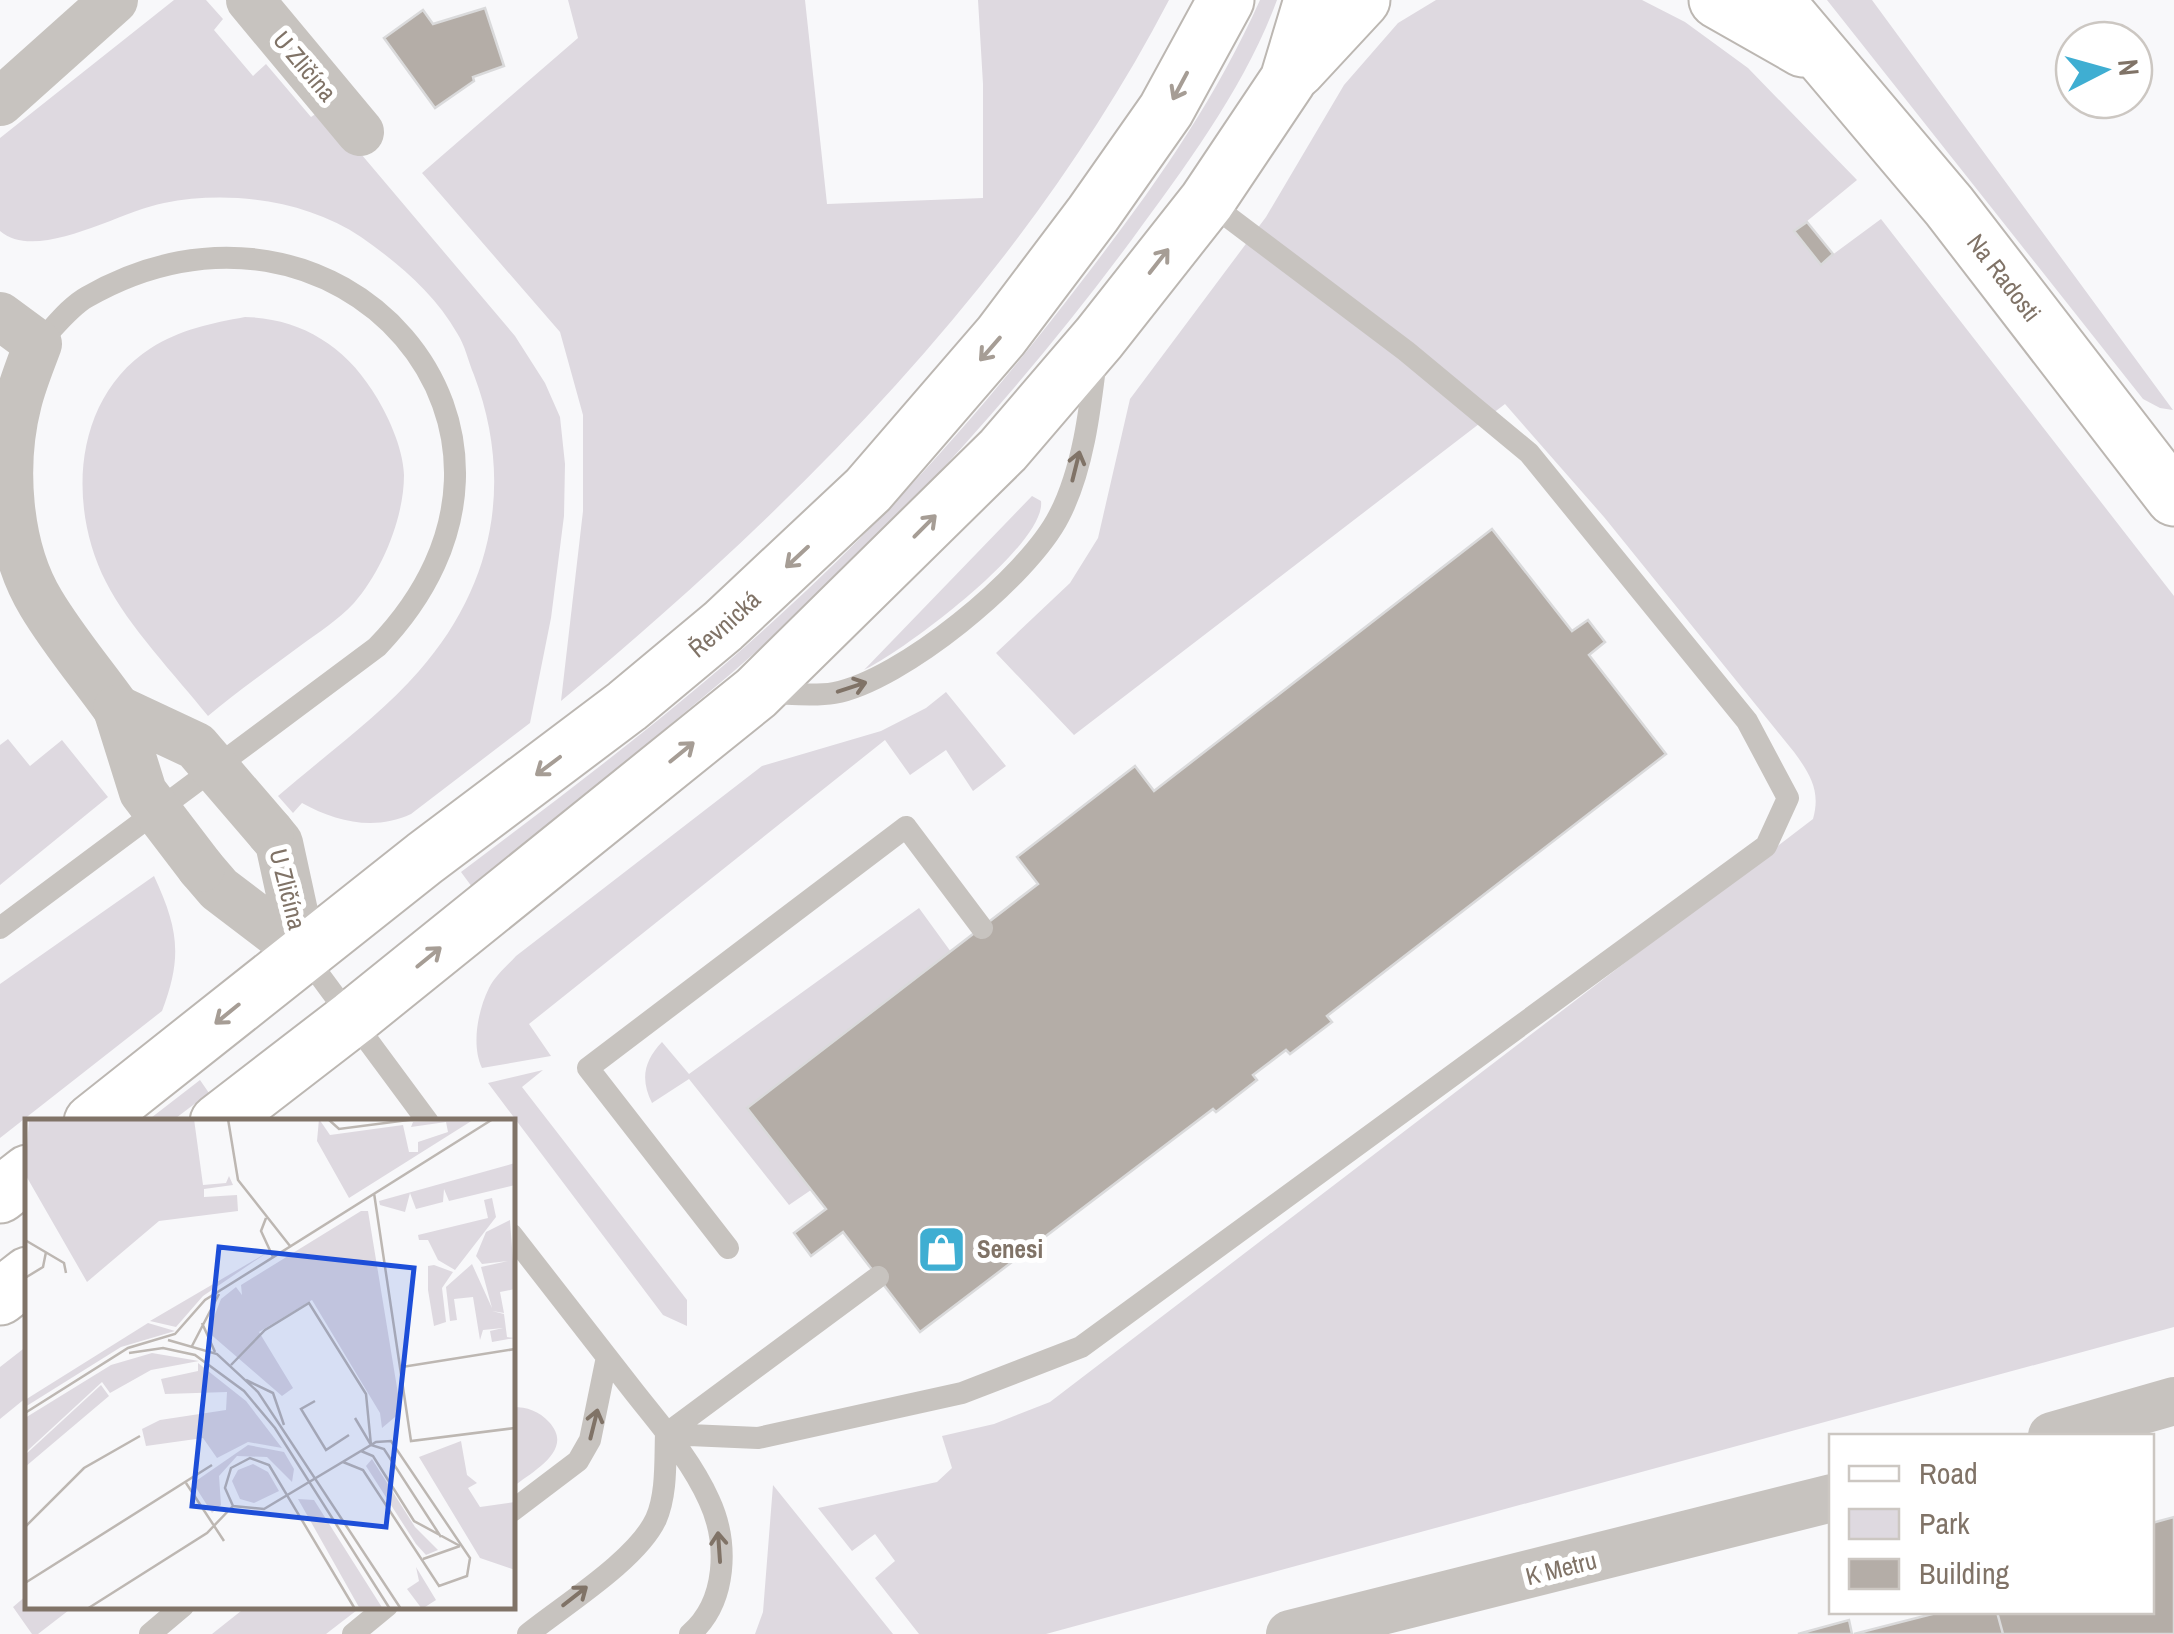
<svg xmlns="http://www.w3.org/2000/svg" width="2174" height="1634" font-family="'Archivo Narrow',sans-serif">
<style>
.green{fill:#ded9e0}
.building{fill:#b4ada7;stroke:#dadadb;stroke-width:2.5}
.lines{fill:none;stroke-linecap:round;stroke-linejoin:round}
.secondary-casing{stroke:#bcb7b2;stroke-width:59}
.lane{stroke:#c7c3bf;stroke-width:22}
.street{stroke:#c7c3bf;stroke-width:48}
.secondary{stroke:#fff;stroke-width:55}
.street-bridge{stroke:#c7c3bf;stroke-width:48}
.oneway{stroke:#a69d95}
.oneway2{stroke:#807367}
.labels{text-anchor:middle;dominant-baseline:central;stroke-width:10;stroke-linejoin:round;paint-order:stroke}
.street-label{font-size:25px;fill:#807367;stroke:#fff}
.poi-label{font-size:25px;font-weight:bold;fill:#807367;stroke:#fff;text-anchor:start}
.inset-road{fill:none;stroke:#bdb7b2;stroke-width:2.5}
.view{fill:#1d4ed8;fill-opacity:0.15;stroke:#1d4ed8;stroke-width:5}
.inset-edge{fill:none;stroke:#807367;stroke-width:5}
</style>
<rect width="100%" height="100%" fill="#f8f8fa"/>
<!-- green -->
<path class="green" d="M174 0H206L223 19 214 30 253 76 266 64 311 117 323 109 515 336 545 383 560 417 565 464 564 516 551 618 530 723 411 814C375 831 336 822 302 803L293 813 278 796C323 757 381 715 419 671 494 586 514 481 474 375 468 361 465 345 457 333 435 294 397 262 361 237 306 200 229 190 164 203 120 211 37 263 0 231V138Z
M568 0H805L827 204 983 198V84L978 0H1169C1024 278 800 502 561 701L583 511V415L560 332 422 173 578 38Z
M1260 0H1277C1245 87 1187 164 1133 238 1030 377 913 509 785 626 684 717 576 800 472 887L461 872C570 790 679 708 779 616 889 516 988 404 1078 286 1149 194 1212 107 1260 0Z
M1436 0H1642L1685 22 1748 68 1857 180 1795 231 1820 264 1881 219 2174 596V1327L1046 1634H919L875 1578 895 1561 875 1534 852 1551 818 1508 937 1482 952 1468 942 1436 994 1424 1050 1402 1813 819C1821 791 1810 774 1794 752L1604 517 1505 404 1074 735 996 653 1070 583 1098 538 1130 399 1266 217 1344 85 1398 23Z
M1827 0H1872L2173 410 2160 408 2143 399Z
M245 317C298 318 343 344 372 390 387 413 403 447 404 475 404 518 382 571 354 603 339 619 318 633 300 646 269 669 238 691 208 716 176 676 128 626 106 582 67 506 73 398 151 348 179 330 212 323 245 317Z
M1032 496 1041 501C1047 544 903 652 864 670Z
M946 692 1006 766 973 791 946 750 910 775 885 740 529 1024 551 1056 482 1068C471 1045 478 1010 489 988 495 976 507 966 516 956L762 766 881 731 926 708Z
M8 739 30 766 62 740 108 797 0 885V745Z
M154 876C178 928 183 956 162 1011L0 1138V984Z
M919 908 951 952 811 1190 789 1205 689 1079 652 1103C640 1079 644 1061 662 1042L689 1074Z
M543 1070 522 1087 687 1300V1326L663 1315 488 1083Z
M200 1080 209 1093 172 1121H147Z
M27 1346V1397L0 1419V1367Z
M513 1407C527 1407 539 1411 549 1422 575 1450 533 1471 513 1487Z
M773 1485 893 1634H755L763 1612Z
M27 1595 28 1606 73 1607 38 1634H32L13 1607Z
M246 1607V1606L361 1607 326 1634H212Z"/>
<!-- building -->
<path class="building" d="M485 8 504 66 473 77 474 81 435 108 384 38 423 10 433 24Z
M1807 222 1833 254 1821 265 1794 231Z
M1492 529 1572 631 1588 620 1605 642 1589 655 1666 754 1327 1016 1332 1022 1290 1054 1286 1050 1253 1075 1257 1080 1216 1112 1213 1109 920 1332 843 1232 811 1256 794 1233 826 1209 747 1108 1038 884 1017 857 1135 766 1154 791Z
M2174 1517V1634H2003L1997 1612H2152V1523Z
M1940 1612H1997L2003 1634H1854Z
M1849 1620 1852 1634H1798Z"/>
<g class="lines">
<defs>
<g id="secondary">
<path d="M1717 0 1803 49"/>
<path id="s1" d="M1775 0 1949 206 2174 498"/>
<path d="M1297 70 1362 0"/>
<path id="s2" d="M92 1122 425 858 627 706 723 626 868 490 1001 336 1093 214 1166 110 1226 0"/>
<path d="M218 1122 353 1018 756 693 1003 450 1099 338 1207 201 1288 80 1312 0"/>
<path d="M0 1195 28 1173"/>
<path d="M0 1297 28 1275"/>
</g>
</defs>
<!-- secondary casing -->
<use href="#secondary" class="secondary-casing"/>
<!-- lane -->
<path class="lane" d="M764 693C786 693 812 697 834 693 901 681 1028 577 1059 516 1083 470 1090 410 1096 359
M0 928 377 647C586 431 336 154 87 297 69 307 53 329 38 344
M303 953 428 1122
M512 1235C553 1287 594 1340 635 1393 661 1426 691 1460 709 1500 729 1543 727 1602 690 1634
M728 1248 588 1068 906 827 982 928
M666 1434 758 1438 962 1393 1081 1347 1766 846 1788 798 1747 721 1529 453 1406 351 1207 201
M512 1511 578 1461 590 1440 607 1357
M150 1634 183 1606
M353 1634 387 1606
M528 1634C564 1605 637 1560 656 1519 667 1494 665 1461 666 1434L878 1277"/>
<!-- street -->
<path class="street" d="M250 0 360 132
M0 102 114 0
M0 316 38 344C31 363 23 382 18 402 2 464 7 547 41 603 63 640 92 674 117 709
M270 832 279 843 303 953
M201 868 219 889 303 953
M2052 1436 2174 1401
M1290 1634 1832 1498"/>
<!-- secondary -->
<use href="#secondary" class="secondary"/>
<!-- street-bridge -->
<path class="street-bridge" d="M117 709 196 746 270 832
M117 709 143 792 201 868"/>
</g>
<!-- one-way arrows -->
<defs><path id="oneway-shaft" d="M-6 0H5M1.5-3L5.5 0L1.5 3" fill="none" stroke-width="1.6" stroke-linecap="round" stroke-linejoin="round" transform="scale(2.5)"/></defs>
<g class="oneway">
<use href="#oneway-shaft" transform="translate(1180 86) rotate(118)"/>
<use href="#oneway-shaft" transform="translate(1159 261) rotate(-52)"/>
<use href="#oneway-shaft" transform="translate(990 349) rotate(131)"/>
<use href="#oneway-shaft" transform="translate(925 526) rotate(-45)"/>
<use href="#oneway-shaft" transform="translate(797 557) rotate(137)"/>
<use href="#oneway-shaft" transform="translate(682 752) rotate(-39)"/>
<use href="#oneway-shaft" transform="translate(548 766) rotate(143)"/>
<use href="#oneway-shaft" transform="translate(429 957) rotate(-39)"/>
<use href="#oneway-shaft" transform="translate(227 1014) rotate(141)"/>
</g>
<g class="oneway2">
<use href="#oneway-shaft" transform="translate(1076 466) rotate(-76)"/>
<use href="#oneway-shaft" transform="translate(852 687) rotate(-18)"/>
<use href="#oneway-shaft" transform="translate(594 1424) rotate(-76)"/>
<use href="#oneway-shaft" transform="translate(719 1547) rotate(-94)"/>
<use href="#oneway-shaft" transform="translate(575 1596) rotate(-38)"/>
</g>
<!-- icons -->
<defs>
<symbol id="shop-square" viewBox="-11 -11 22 22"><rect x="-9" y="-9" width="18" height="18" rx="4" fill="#3faed2" stroke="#fff"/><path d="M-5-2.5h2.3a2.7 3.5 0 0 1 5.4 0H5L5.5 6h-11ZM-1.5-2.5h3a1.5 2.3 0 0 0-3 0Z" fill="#fff"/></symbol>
</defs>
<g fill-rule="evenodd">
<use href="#shop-square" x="914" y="1222" width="55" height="55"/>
</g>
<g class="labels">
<!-- street labels -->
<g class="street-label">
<text transform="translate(305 66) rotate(50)">U Zličína</text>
<text stroke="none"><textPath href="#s1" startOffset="360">Na Radosti</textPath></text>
<text stroke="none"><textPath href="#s2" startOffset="805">Řevnická</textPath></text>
<text transform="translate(288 889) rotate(76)">U Zličína</text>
<text transform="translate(1561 1568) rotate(-14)">K Metru</text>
</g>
<!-- poi labels -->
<g class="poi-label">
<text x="977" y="1249">Senesi</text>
</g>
</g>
<!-- overview -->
<g transform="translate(25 1119)">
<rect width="490" height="490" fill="#f8f8fa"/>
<path d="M4 0H169L178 66 201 64 204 57 208 66 179 70V78L212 76 213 92 134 102 62 163 0 55ZM294 0 305 16 378 6 384 33H393V23L423 13 421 3 386 8 388 3 448 1 324 79 292 22ZM490 44V66L424 82 419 70 418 83 391 90 385 74 380 93 355 86 354 82ZM467 79 471 98 430 151 413 141 403 121H394L393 116 463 99 459 81ZM336 92H343L376 293 357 309 355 294 287 181 234 213 268 269 257 277 183 213 196 180 211 168 217 176 216 166ZM485 101 490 170 475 173 479 194 467 192 479 195 482 218 490 219 467 223 465 212 478 209 458 211 455 221 448 178 429 180 432 201 425 202 421 168 447 145 467 189 456 148 483 142 457 145 451 137 461 113ZM243 133 178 177 151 208 125 202ZM409 146 428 153 417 169 421 203 409 207 403 171V147ZM123 204 150 212 96 228 0 288V281ZM127 234 174 242 126 251 85 274 77 263 0 334V299L86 246ZM173 244 221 282 257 329 223 323 192 339 178 319 121 327 117 310 135 301 201 291 202 273 140 275 136 260 173 252ZM76 266 84 277 0 348V336ZM436 322 442 356 452 364 443 369 455 388 490 383V451L455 439 394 338ZM223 326 259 333 269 350 267 363 242 338 212 337 194 357 196 386 187 394 168 364ZM347 340 390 408 413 431 401 436 391 425 341 347ZM228 345 243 353 254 372 229 384 215 380 207 362 213 351ZM273 380 289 381 358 490H335ZM391 448 411 481 397 490 382 470 394 462Z" fill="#ded9e0"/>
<path class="inset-road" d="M203 0 213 61 265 127M303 0 314 10 391 0M349 74 386 322 490 309M241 99 236 112 248 138M0 121 39 144 41 154M0 159 18 148 21 133M177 204 190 233M143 221 192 235 233 273 376 490M167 227 194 175M104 234 138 229 170 236 219 272 250 309 365 490M206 246 240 211 284 184 341 275 346 326M377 248 490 230M221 261 248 274 259 306M290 282 276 290 301 331 324 316M0 294 103 229 150 215 180 181 468 0M330 299 346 326 359 330 416 418M336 332 348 337 389 402 435 427M161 364 199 422M208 387 239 390 351 323 366 322 445 439 442 457 414 467 338 351 318 343M208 387 200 369 206 349 225 339 244 346 330 490M0 408 59 349 115 317M398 440 435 427M0 464 187 346M62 490 182 414 208 387"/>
<path class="view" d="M194 128 389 149 361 408 167 387Z"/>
<rect width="490" height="490" class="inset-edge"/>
</g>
<!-- legend -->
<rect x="1829" y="1434" width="325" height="180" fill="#ffffff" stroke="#ccc7c2" stroke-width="2.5"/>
<rect x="1849" y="1466" width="50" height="15" fill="#ffffff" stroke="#ccc7c2" stroke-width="2.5"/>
<text x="1919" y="1484" font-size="30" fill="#807367">Road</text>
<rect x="1849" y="1509" width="50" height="30" fill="#ded9e0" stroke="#ccc7c2" stroke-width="2.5"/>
<text x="1919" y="1534" font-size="30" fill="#807367">Park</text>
<rect x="1849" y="1559" width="50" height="30" fill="#b4ada7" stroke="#ccc7c2" stroke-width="2.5"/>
<text x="1919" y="1584" font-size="30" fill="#807367">Building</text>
<!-- north arrow -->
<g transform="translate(2104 70) rotate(84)"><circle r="48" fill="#ffffff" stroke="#ccc7c2" stroke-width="2.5"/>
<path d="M0-8L18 38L0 25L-18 38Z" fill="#3faed2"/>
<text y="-15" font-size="28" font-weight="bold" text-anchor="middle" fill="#807367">N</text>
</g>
</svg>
